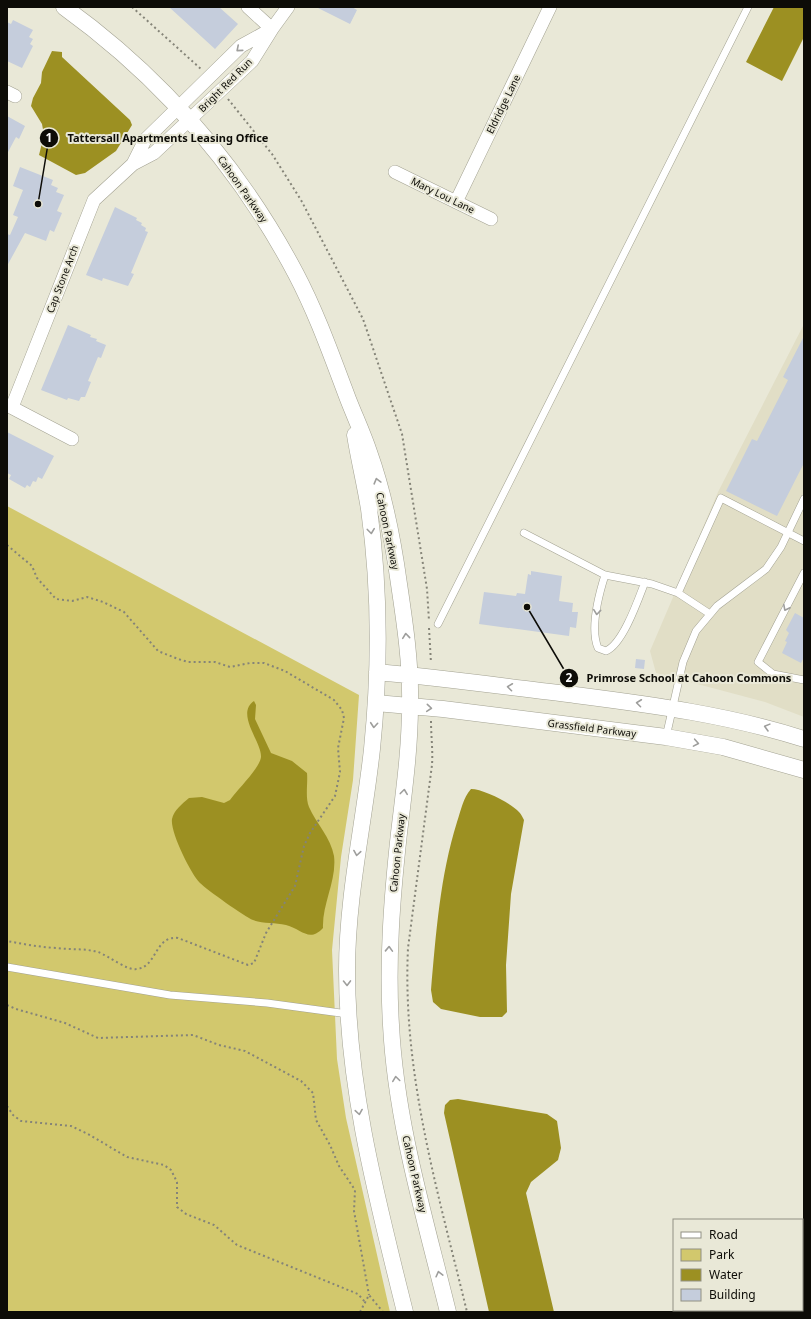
<svg xmlns="http://www.w3.org/2000/svg" width="811" height="1319" font-family="'Noto Sans',sans-serif">
<style>
.built{fill:#e1dec6}
.green{fill:#d2c86d}
.water{fill:#9c9022}
.building{fill:#c5cddc}
.lines{fill:none;stroke-linecap:round;stroke-linejoin:round}
.service-casing{stroke:#a3a292;stroke-width:8}
.minor-casing{stroke:#a3a292;stroke-width:14}
.tertiary-casing{stroke:#a3a292;stroke-width:17}
.path{stroke:#858478;stroke-width:2;stroke-dasharray:2 3;stroke-linecap:butt}
.service{stroke:#fff;stroke-width:7}
.minor{stroke:#fff;stroke-width:13}
.tertiary{stroke:#fff;stroke-width:16}
.oneway{stroke:#9e9e9c}
.labels{text-anchor:middle;dominant-baseline:central;stroke-width:4;stroke-linejoin:round;paint-order:stroke}
.street-label{font-size:10px;fill:#0d0c07;stroke:#e9e8d7}
.leader{fill:none;stroke:#0d0c07;stroke-width:1.5}
.callout-dot{fill:#0d0c07;stroke:#e9e8d7;stroke-width:1.5}
.mark-label{font-size:12px;text-anchor:middle;font-weight:bold;fill:#fff}
.callout-label{font-size:11px;text-anchor:middle;font-weight:bold;fill:#0d0c07;stroke:#e9e8d7;stroke-width:4;stroke-linejoin:round;paint-order:stroke}
</style>
<rect width="100%" height="100%" fill="#e9e8d7"/>
<!-- built -->
<path class="built" d="M804 324V717L765 702 656 673 650 651 718 492Z"/>
<!-- green -->
<path class="green" d="M7 506 359 695 353 780 341 857 332 950 337 1059 346 1118 390 1312H7Z"/>
<!-- water -->
<path class="water" d="M774 7H804V37L782 81 746 62Z
M52 51 62 52V57L130 120 132 125 116 151 85 173 76 175 39 155 44 135 42 124 31 106 33 98 41 83 42 72Z
M254 701 256 705 255 719 271 753 292 761 307 773C308 783 305 798 309 807 316 823 331 838 334 856 337 880 322 904 323 928 309 943 302 929 286 925 275 922 263 924 253 920 245 917 206 889 200 883 191 874 170 832 172 819 174 810 182 804 189 798L202 797 224 803 230 800C237 790 260 768 261 757 262 742 235 714 254 701Z
M471 789C483 789 511 803 519 812 521 814 523 818 524 820L511 894 506 965 507 1012 502 1017H480L441 1009 433 1002 431 990C436 934 440 876 457 822 461 810 463 798 471 789Z
M458 1099 547 1114 557 1121 561 1148 558 1160 531 1182 526 1193 554 1312H489L444 1113 445 1105 450 1100Z"/>
<!-- building -->
<path class="building" d="M169 7H219L238 24 215 49Z
M316 7H352L357 10 350 24Z
M13 20 33 30 29 37 33 39 30 44 33 46 22 68 7 61V22L11 24Z
M7 116 25 126 19 139 16 137 7 154Z
M20 167 53 180 51 185 58 188 56 192 64 195 57 211 62 213 54 232 50 230 46 241 25 233 7 266V234L10 235 18 217 13 215 23 190 13 186Z
M115 207 137 218 136 220 142 223 141 225 146 228 145 231 148 232 131 273 134 274 128 286 103 278 102 281 86 275Z
M68 325 91 335 90 337 97 339 96 341 106 345 101 358 98 357 88 381 91 382 85 397H81L79 401 68 398 67 400 41 390Z
M804 336V463L777 516 726 491 752 439 757 441 788 380 783 377Z
M7 432 54 456 42 479 38 477 36 482 33 481 30 487 27 485 25 488 9 479 11 475 7 473Z
M531 571 562 576 559 601 573 603 572 612H578L576 628 570 627 569 636 479 624 484 592 516 596 517 593 525 594 528 574 531 575Z
M795 613 804 618V657L801 663 782 653 787 642 785 641 789 633 786 630Z
M636 659 645 660 644 669 635 668Z"/>
<g class="lines">
<defs>
<path id="service" d="M524 533 605 575 652 584 678 593
M804 573 758 662 773 674 804 680
M605 575C599 594 590 629 598 648L606 651C623 644 638 600 645 582
M710 614 678 593 721 498 804 541
M438 624 748 7
M666 737 683 662 696 631 717 606 766 569 781 547 804 499
M7 967 170 995 267 1003 348 1014"/>
<path id="minor" d="M248 7 272 29
M7 92 15 96
M133 164 145 140 241 46 270 30
M395 172 491 219
M456 202 550 7
M7 405 72 439
M12 407 94 200 133 164 154 153 252 61 272 29 288 7"/>
<path id="tertiary" d="M64 7C161 77 240 168 296 274 317 314 332 357 348 399 355 417 363 434 369 452 384 494 393 540 399 584 405 624 411 665 410 705 410 748 404 791 399 833 392 897 387 961 391 1025 396 1123 425 1218 448 1312
M355 435C359 460 365 484 369 509 380 588 380 670 372 749 364 823 347 896 347 970 347 1087 377 1199 405 1312
M377 672C443 678 509 687 575 695 653 705 729 715 804 739
M376 703 443 709 666 737 723 747 804 770"/>
</defs>
<!-- service casing -->
<use href="#service" class="service-casing"/>
<!-- minor casing -->
<use href="#minor" class="minor-casing"/>
<!-- tertiary casing -->
<use href="#tertiary" class="tertiary-casing"/>
<!-- path -->
<path class="path" d="M132 7 201 69
M228 99 272 154 301 200 363 319 402 434 427 589 429 621
M7 545 32 566 37 578 56 599 72 601 87 597 103 602 124 612 158 651 178 659 188 662H215L230 667 250 663H264L285 671 334 700 342 710 344 718 338 748 340 772 335 796 310 833 304 846 295 886 266 933 254 963 248 965 178 938C155 935 157 967 137 969 127 971 109 956 98 952 84 948 70 950 56 948 39 947 23 944 7 941
M429 628 431 663
M431 721C431 736 433 750 432 765L408 948C402 1073 438 1192 467 1312
M7 1005 16 1009 65 1023 98 1038 193 1035 219 1045 245 1051 301 1081 313 1093 316 1120 330 1145 339 1166 355 1190 354 1211 369 1295
M7 1106 13 1115 21 1121 71 1126 88 1134 127 1157 164 1165 171 1170 177 1182V1207L186 1214 214 1225 237 1245 358 1294 365 1302
M360 1312 369 1295 383 1312"/>
<!-- service -->
<use href="#service" class="service"/>
<!-- minor -->
<use href="#minor" class="minor"/>
<!-- tertiary -->
<use href="#tertiary" class="tertiary"/>
</g>
<!-- one-way arrows -->
<defs><path id="oneway-chevron" d="M-2-3.5L2.5 0L-2 3.5" fill="none" stroke-width="1.6" stroke-linecap="round" stroke-linejoin="round"/></defs>
<g class="oneway">
<use href="#oneway-chevron" transform="translate(239 49) rotate(139)"/>
<use href="#oneway-chevron" transform="translate(377 481) rotate(-105)"/>
<use href="#oneway-chevron" transform="translate(371 531) rotate(83)"/>
<use href="#oneway-chevron" transform="translate(786 608) rotate(117)"/>
<use href="#oneway-chevron" transform="translate(597 612) rotate(96)"/>
<use href="#oneway-chevron" transform="translate(406 636) rotate(-96)"/>
<use href="#oneway-chevron" transform="translate(510 687) rotate(-173)"/>
<use href="#oneway-chevron" transform="translate(639 703) rotate(-173)"/>
<use href="#oneway-chevron" transform="translate(429 708) rotate(5)"/>
<use href="#oneway-chevron" transform="translate(374 725) rotate(95)"/>
<use href="#oneway-chevron" transform="translate(767 727) rotate(-165)"/>
<use href="#oneway-chevron" transform="translate(696 743) rotate(10)"/>
<use href="#oneway-chevron" transform="translate(404 792) rotate(-83)"/>
<use href="#oneway-chevron" transform="translate(357 853) rotate(99)"/>
<use href="#oneway-chevron" transform="translate(389 949) rotate(-88)"/>
<use href="#oneway-chevron" transform="translate(347 983) rotate(89)"/>
<use href="#oneway-chevron" transform="translate(396 1079) rotate(-98)"/>
<use href="#oneway-chevron" transform="translate(359 1112) rotate(81)"/>
<use href="#oneway-chevron" transform="translate(439 1274) rotate(-104)"/>
</g>
<g class="labels">
<!-- street labels -->
<g class="street-label">
<text transform="translate(225 85) rotate(-45)">Bright Red Run</text>
<text transform="translate(503 104) rotate(-64)">Eldridge Lane</text>
<text transform="translate(243 189) rotate(55)">Cahoon Parkway</text>
<text transform="translate(443 195) rotate(26)">Mary Lou Lane</text>
<text transform="translate(62 279) rotate(-69)">Cap Stone Arch</text>
<text transform="translate(388 531) rotate(78)">Cahoon Parkway</text>
<text transform="translate(592 728) rotate(7)">Grassfield Parkway</text>
<text transform="translate(397 853) rotate(-84)">Cahoon Parkway</text>
<text transform="translate(415 1174) rotate(77)">Cahoon Parkway</text>
</g>
</g>
<!-- callouts -->
<path class="leader" d="M38 204L49 138M527 607L569 678"/>
<g class="callout-dot">
<circle cx="38" cy="204" r="4"/>
<circle cx="527" cy="607" r="4"/>
<circle cx="49" cy="138" r="10"/>
<circle cx="569" cy="678" r="10"/>
</g>
<g class="mark-label">
<text x="49" y="142">1</text>
<text x="569" y="682">2</text>
</g>
<g class="callout-label">
<text x="168" y="142">Tattersall Apartments Leasing Office</text>
<text x="689" y="682">Primrose School at Cahoon Commons</text>
</g>
<!-- border -->
<rect width="811" height="1319" fill="none" stroke="#0d0c07" stroke-width="16"/>
<!-- legend -->
<rect x="673" y="1219" width="130" height="92" fill="#e9e8d7" stroke="#919084"/>
<rect x="681" y="1232" width="20" height="6" fill="#ffffff" stroke="#919084"/>
<text x="709" y="1239" font-size="12" fill="#0d0c07">Road</text>
<rect x="681" y="1249" width="20" height="12" fill="#d2c86d" stroke="#919084"/>
<text x="709" y="1259" font-size="12" fill="#0d0c07">Park</text>
<rect x="681" y="1269" width="20" height="12" fill="#9c9022" stroke="#919084"/>
<text x="709" y="1279" font-size="12" fill="#0d0c07">Water</text>
<rect x="681" y="1289" width="20" height="12" fill="#c5cddc" stroke="#919084"/>
<text x="709" y="1299" font-size="12" fill="#0d0c07">Building</text>
</svg>
